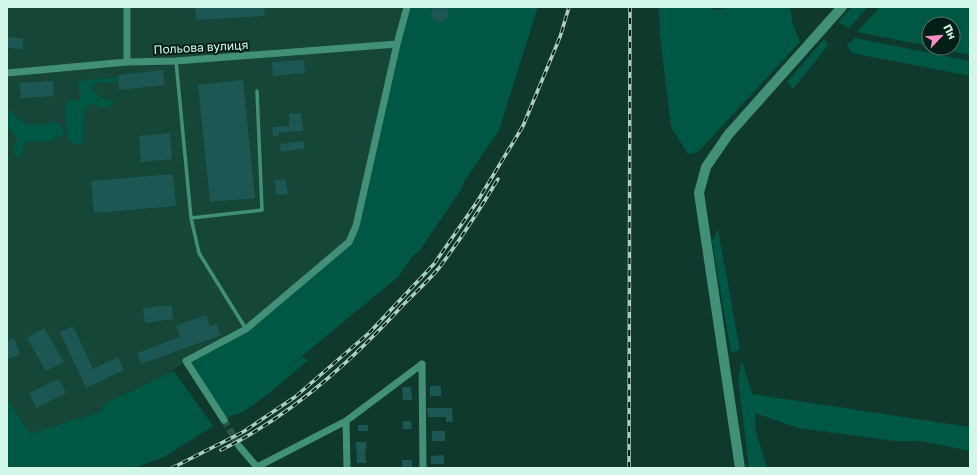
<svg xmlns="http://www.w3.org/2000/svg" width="977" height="475" font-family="'Golos Text',sans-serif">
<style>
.built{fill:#154638}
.green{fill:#005844}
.building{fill:#1d5754}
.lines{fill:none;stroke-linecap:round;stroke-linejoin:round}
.street-tunnel{stroke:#2c5649;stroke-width:7;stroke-dasharray:7 3.5;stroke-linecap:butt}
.lane{stroke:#439079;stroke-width:3.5}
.street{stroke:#439079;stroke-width:7}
.secondary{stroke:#439079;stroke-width:10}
.rail-casing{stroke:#aad0c2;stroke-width:3.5}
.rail{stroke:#001f16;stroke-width:2;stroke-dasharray:6;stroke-linecap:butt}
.labels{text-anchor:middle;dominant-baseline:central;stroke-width:4;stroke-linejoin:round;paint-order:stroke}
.street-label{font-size:12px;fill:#d2f7e9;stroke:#001f16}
</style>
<rect width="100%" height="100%" fill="#0f392d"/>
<!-- built -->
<path class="built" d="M7 7H407L349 242 246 329 186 361 127 403 7 449Z"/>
<!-- green -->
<path class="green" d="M407 7H538L499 130 461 186 464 185 418 253H415L398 277 285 370 302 357 308 360C287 378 267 396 244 411 237 416 232 413 224 420L186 361 246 329 349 242Z
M659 7H713V10L735 7H790L793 25 800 42 698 152 688 154 671 127 660 36Z
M852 7H868L849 28 838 22Z
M880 7H970V55L937 48H953V24H929V46L857 32Z
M855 38 970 61V76L852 53 847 45Z
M824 39 828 45 793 89 787 82Z
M118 77 115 83C108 85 102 81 94 84L92 89 99 97 116 102 105 108 94 105H88C80 116 85 131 82 144 76 145 72 144 68 139L65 105 68 100 79 101 80 96 78 81Z
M8 109 25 124 30 126 35 124 41 126C51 121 60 118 64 133L60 138 56 135 54 140 49 141H27L23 146 22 157 17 158C11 151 14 146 18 139L7 127V110Z
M718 230 740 350 731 352 712 241Z
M742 361 752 394 970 427V451L920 441H895L798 428 755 413 756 432 767 468H749L738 378Z
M174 371 213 426 164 457 134 468H7V399L30 434 100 412 106 403Z"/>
<!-- building -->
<path class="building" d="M195 7H264L265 16 196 20Z
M434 7H446L449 14 446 20 439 22 433 20 431 13Z
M7 37 23 38V49L7 48Z
M304 60 305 73 273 76 272 62Z
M163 70 164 85 119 90 118 75Z
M243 80 255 198 210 202 198 85Z
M53 81 54 96 21 98 20 83Z
M301 113 303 131 279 132V136H273L272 127 289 126V114Z
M170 133 172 159 141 162 139 136Z
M303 141 305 148 281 152 280 144Z
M173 174 176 206 94 213 91 181Z
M286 179 288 194 276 195 275 180Z
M172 305 173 319 145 323 143 308Z
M206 315 210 326 217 324 221 335 141 364 137 353 180 337 176 326Z
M73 326 93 369 118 357 124 370 86 388 60 332Z
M44 328 64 362 46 371 27 338Z
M14 338 20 355 7 359V341Z
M59 379 66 393 36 408 29 393Z
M430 386H441V396H430Z
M402 387H411L412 400H403Z
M427 408H452L453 422H446V417H428Z
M403 421H411L412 429H403Z
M358 425H368V431H358Z
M432 431H445V441H432Z
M356 442H366L367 449H365L366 463H357Z
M444 455V464H431V456Z
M402 460H412V468H402Z"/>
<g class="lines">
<!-- street-tunnel -->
<path class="street-tunnel" d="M224 420 239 446"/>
<!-- lane -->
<path class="lane" d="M176 61 191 218 199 253 246 329
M191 218 262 210 257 91"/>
<!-- street -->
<path class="street" d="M127 7V62
M7 73 127 62 176 61 397 44
M422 364 423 468
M224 420 186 361 246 329 349 242 356 226 397 44 407 7
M346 421 347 468
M239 446 257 467 346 421 422 364"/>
<!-- secondary -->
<path class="secondary" d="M740 468 699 193 706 167 728 135 842 7"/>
<defs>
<path id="rail" d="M221 450C291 416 351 362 403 305 415 293 428 281 439 268 460 240 480 209 498 179
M172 468 243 432 295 397 369 333 434 264 477 202 523 126 560 37 569 7
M629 468 630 7"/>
</defs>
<!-- rail casing -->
<use href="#rail" class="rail-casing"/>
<!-- rail -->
<use href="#rail" class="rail"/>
</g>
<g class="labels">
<!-- street labels -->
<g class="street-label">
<text transform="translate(201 47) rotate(-3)">Польова вулиця</text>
</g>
</g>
<!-- border -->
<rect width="977" height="475" fill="none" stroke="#d2f7e9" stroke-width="16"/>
<!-- north arrow -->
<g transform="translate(941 36) rotate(64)"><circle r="19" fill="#001f16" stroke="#54756a"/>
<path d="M0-3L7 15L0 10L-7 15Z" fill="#fc8fc3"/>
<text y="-6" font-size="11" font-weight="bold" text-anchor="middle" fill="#d2f7e9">Пн</text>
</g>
</svg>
